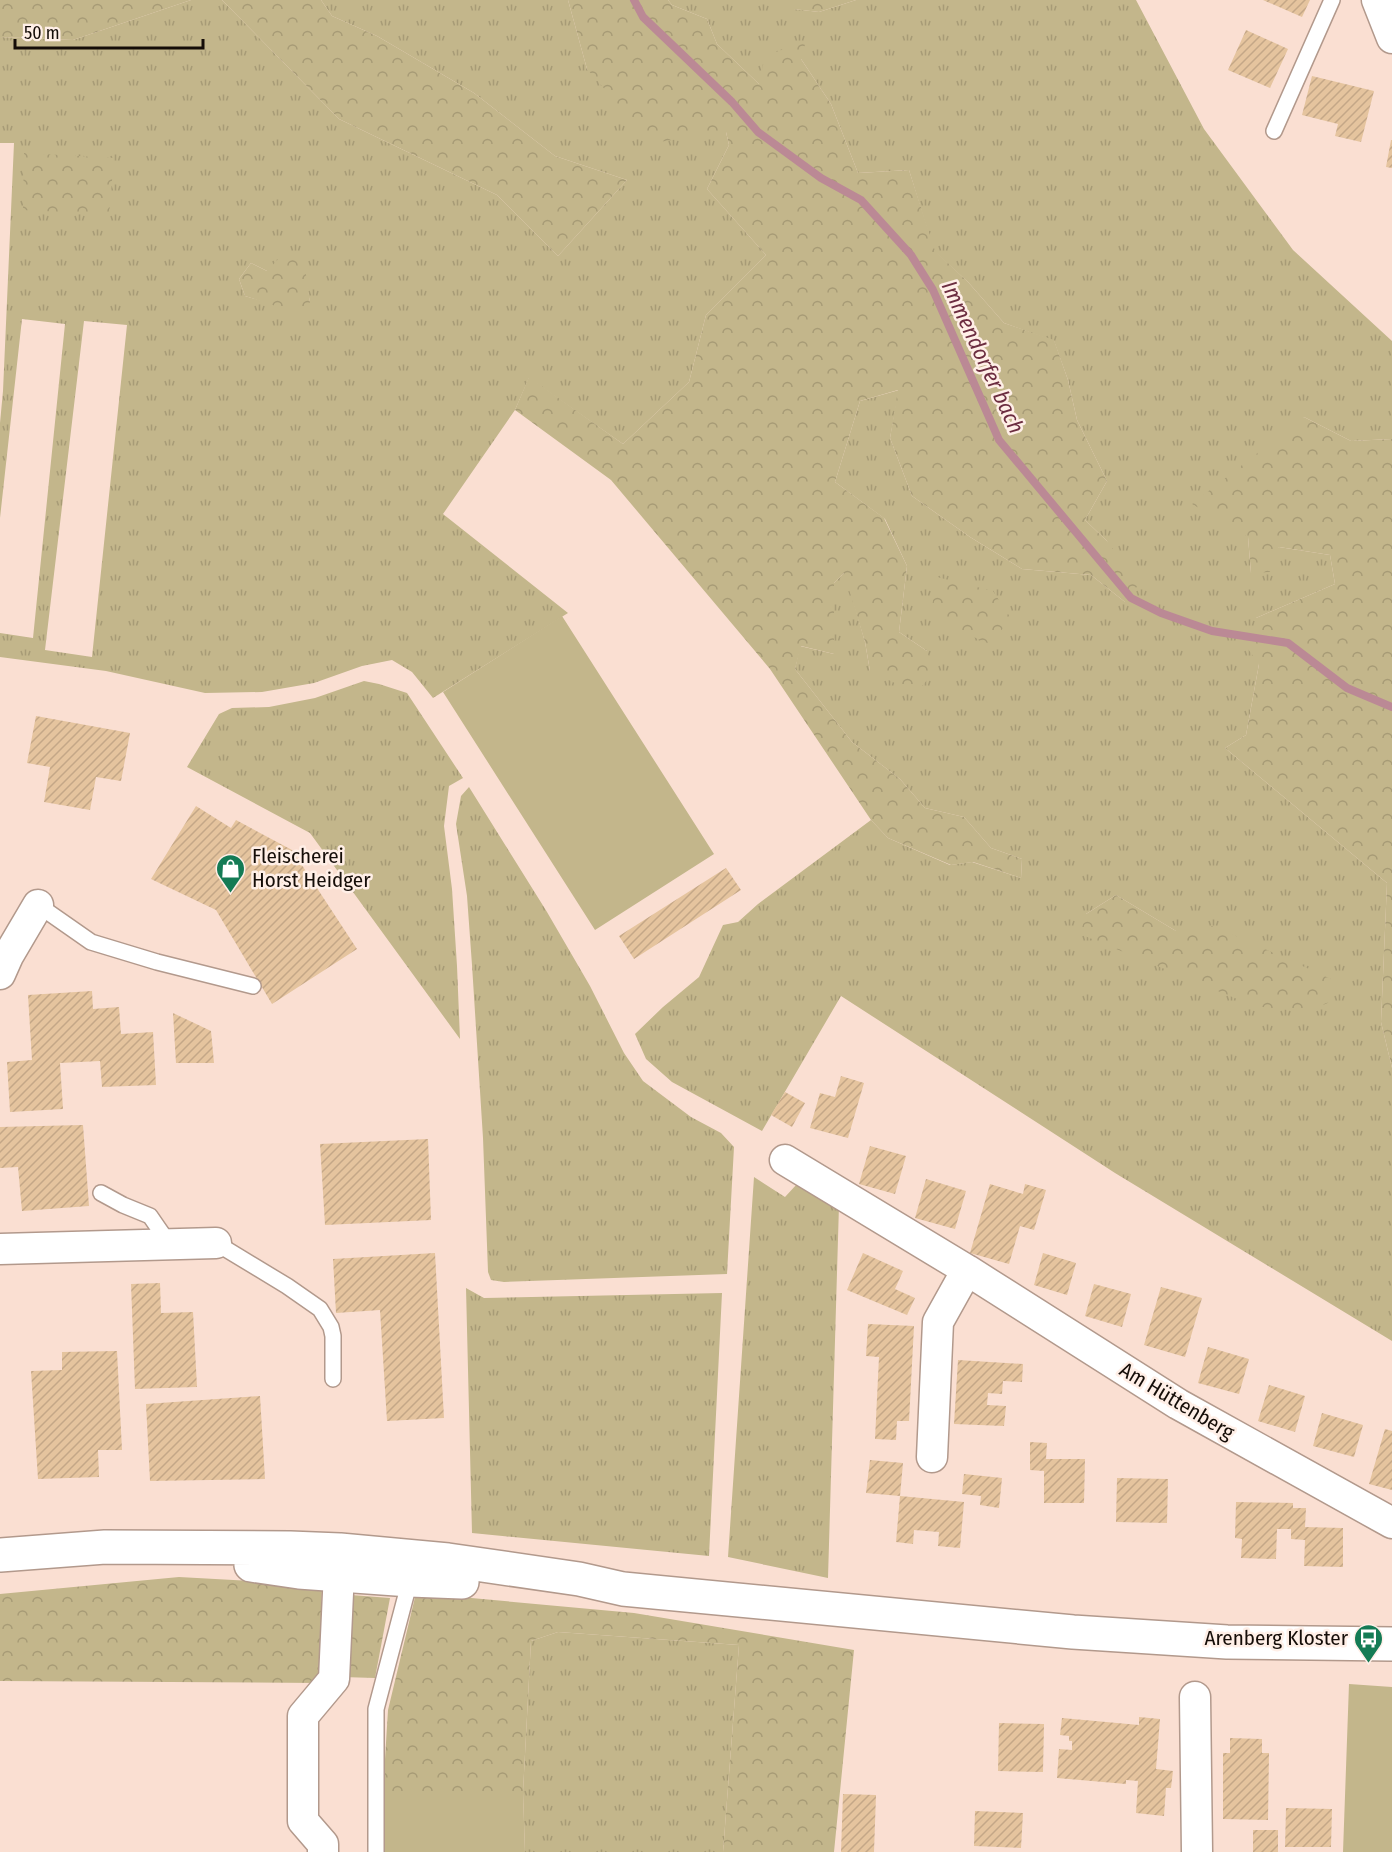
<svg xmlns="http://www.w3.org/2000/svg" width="1392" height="1852" font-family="'Fira Sans Condensed',sans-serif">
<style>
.grass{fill:url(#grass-tufts);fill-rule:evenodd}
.forest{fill:url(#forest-crowns)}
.garden{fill:#c3b68b}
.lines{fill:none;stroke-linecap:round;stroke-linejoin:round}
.stream{stroke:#bb8995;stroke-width:8}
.building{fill:url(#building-hatch)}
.lane-casing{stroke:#b2998c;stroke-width:18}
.street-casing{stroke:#b2998c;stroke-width:33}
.secondary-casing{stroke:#b2998c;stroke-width:36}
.lane{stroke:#fff;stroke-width:15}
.street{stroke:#fff;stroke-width:30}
.secondary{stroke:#fff;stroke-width:33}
.labels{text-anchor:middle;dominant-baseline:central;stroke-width:5;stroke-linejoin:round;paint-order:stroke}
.poi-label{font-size:21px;fill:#150d08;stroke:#ffefe7;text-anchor:start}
.street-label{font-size:21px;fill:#150d08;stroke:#ffefe7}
.water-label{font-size:22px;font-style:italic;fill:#6c2d40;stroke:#ffefe7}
</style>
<defs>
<pattern id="grass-tufts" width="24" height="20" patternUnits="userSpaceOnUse" patternTransform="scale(1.5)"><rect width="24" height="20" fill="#c3b68b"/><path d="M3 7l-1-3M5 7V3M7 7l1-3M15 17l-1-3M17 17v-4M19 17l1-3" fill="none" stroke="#a79b76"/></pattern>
<pattern id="forest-crowns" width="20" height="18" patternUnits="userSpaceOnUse" patternTransform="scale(1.5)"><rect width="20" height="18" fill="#c3b68b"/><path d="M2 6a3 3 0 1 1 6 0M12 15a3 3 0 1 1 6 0" fill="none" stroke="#a79b76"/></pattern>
<pattern id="building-hatch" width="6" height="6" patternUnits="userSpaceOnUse" patternTransform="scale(1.5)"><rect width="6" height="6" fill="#e5c49e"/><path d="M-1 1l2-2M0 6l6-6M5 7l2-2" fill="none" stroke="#c4a787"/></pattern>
</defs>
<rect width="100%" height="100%" fill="#fadfd2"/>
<!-- grass -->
<path class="grass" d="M191 0H222L339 119 497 195 558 256 627 180 555 156 474 93 377 36 332 16 321 0H568L587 69 726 132 729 145 707 189 766 255 706 315 689 382 623 444 529 378 515 410 443 514 568 613 433 698 412 672 392 660 362 666 314 683 262 692 205 693 106 671 0 657V633L33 638 65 324 22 319 0 518V423L3 391 14 143H0V37L73 40ZM251 263 267 271 306 282 310 302H266L245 296 239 279ZM84 321 127 325 92 657 45 650Z
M668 0H793L794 9 819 12 856 0H1136L1204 129 1293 250 1392 341V439L1351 441 1304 417 1248 537 1251 573 1279 547 1330 555 1335 584 1256 618 1259 664 1246 735 1225 748 1387 883 1381 1022 1392 1068V1341L1115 1173 841 996 762 1131 672 1082 646 1059 635 1034 663 1007 699 977 723 925 738 922 758 904 871 820 888 838 950 865 972 862 1021 878 1022 859 991 848 964 817 925 808 900 779 852 742 795 669 800 646 834 654V583L845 572 865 642 870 671 927 651 899 632 907 566 885 519 835 482 860 401 899 390 890 438 912 496 970 537 1022 569 1091 575 1125 602 1107 541 1085 520 1107 481 1077 420 1068 380 1054 341 1004 323 968 282 934 251 909 170 858 173 831 104 801 59 760 85 717 44 707 19 672 5ZM1116 895 1176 931 1086 914Z
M364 681 379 684 407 693 463 778 449 786 444 826 452 889 457 966 460 1039 310 833 187 767 219 714 232 708 269 707 315 698Z
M469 787 547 912 590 986 624 1053 643 1081 691 1117 721 1133 734 1147 727 1274 504 1282 491 1280 488 1272 483 1138 472 965 467 896 456 824 461 796Z
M754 1177 785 1197 797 1184 839 1205 828 1578 728 1557Z
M466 1288 484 1298 722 1293 709 1556 472 1533Z
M558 1632 739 1645 723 1852H525L523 1792 531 1641Z"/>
<!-- forest -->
<path class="forest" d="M0 0H191L73 40 0 37Z
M222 0H321L332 16 377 36 474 93 555 156 627 180 558 256 497 195 339 119Z
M568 0H668L672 5 707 19 717 44 759 84 765 56 806 41 801 59 831 104 858 173 909 170 935 251 968 282 1004 323 1054 340 1068 380 1077 420 1107 481 1085 520 1107 541 1139 584 1125 602 1091 575 1022 569 970 537 912 496 890 438 898 390 860 401 835 482 884 518 907 566 899 632 927 651 934 672 922 686H901L870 671 865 642 844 573 834 583V654L801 646 795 669 852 742 900 779 925 808 964 817 991 848 1022 859 1021 878 973 862 951 865 888 838 871 820 770 669 611 480 515 410 529 377 623 444 689 382 706 315 766 255 707 189 729 145 726 132 652 143 587 69Z
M793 0H856L819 12 793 9Z
M24 153 114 158 109 215 23 210Z
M283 254H303L310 302 304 315 245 296 239 279 251 263 267 271Z
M1304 417 1351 441 1392 439V1068L1381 1022 1387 883 1225 748 1246 735 1259 664 1248 649 1256 618 1335 584 1330 555 1279 547 1270 572 1251 573 1248 537 1192 504Z
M937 577 993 591 1010 617 992 645 930 618Z
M1116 895 1176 931 1214 926 1331 979 1330 1002 1306 1012 1254 1006 1080 934 1086 914Z
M179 1577 322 1585 319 1683 0 1681V1594Z
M416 1593 634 1613 854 1650 834 1852H723L739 1645 558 1632 531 1641 523 1792H383L388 1710Z
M351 1595 390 1598 375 1678 342 1677Z"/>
<!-- garden -->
<path class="garden" d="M562 616 714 854 595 930 443 692Z
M1349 1684 1392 1687V1852H1343Z
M383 1792H523L525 1852H385Z"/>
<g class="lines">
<!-- stream -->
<path class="stream" d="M634 0 643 17 732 102 758 132 821 178 861 200 911 255 933 290 999 440 1131 598 1161 613 1212 631 1288 643 1347 688 1392 707"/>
</g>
<!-- building -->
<path class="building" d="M1263 0H1310L1302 17Z
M1246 30 1288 49 1270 88 1228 70Z
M1312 76 1374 91 1361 142 1335 136 1338 124 1302 115Z
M1391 140H1392V168L1386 167Z
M36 716 130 733 121 781 96 777 90 810 44 802 50 767 27 763Z
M196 806 231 828 236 820 292 850 357 949 272 1004 216 910 151 879Z
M726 868 741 890 634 959 619 936Z
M92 991 93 1009 119 1007 121 1034 153 1032 156 1085 102 1087 100 1061 60 1063 63 1109 10 1112 7 1062 32 1060 28 995Z
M173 1013 211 1031 214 1063H176Z
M841 1076 864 1083 848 1138 810 1128 820 1093 835 1097Z
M785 1092 805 1103 792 1127 771 1115Z
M83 1125 89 1206 22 1211 18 1167 0 1168V1127Z
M428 1139 431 1220 325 1225 320 1144Z
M870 1146 906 1156 895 1194 859 1184Z
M926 1179 966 1191 955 1229 915 1218Z
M990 1184 1023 1194 1025 1184 1046 1190 1034 1230 1020 1226 1009 1264 970 1253Z
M435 1253 444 1418 387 1421 380 1310 336 1313 333 1259Z
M863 1253 903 1271 895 1289 915 1298 907 1315 847 1290Z
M1043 1253 1076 1263 1067 1295 1034 1285Z
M160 1283 161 1313 193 1312 197 1387 135 1389 131 1284Z
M1094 1284 1131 1294 1122 1327 1085 1316Z
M1161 1287 1202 1298 1185 1357 1144 1345Z
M868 1324 914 1326 909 1421H897L896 1440 875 1439 879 1357 866 1356Z
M1208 1347 1249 1359 1239 1394 1198 1383Z
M117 1351 122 1450H98L99 1477 38 1479 31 1371 62 1370V1352Z
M958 1360 1023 1364 1022 1382 1003 1381 1002 1394 988 1393 987 1405 1006 1406 1004 1426 954 1424Z
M1269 1385 1305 1396 1295 1432 1258 1421Z
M260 1396 265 1479 150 1481 146 1404Z
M1322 1413 1363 1425 1354 1457 1313 1446Z
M1385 1429 1392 1431V1490L1369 1484Z
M1030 1442 1047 1443 1046 1459H1085L1084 1503H1044V1471L1030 1470Z
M870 1460 903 1463 900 1496 866 1493Z
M964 1474 1002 1478 999 1508 980 1505 981 1496 962 1494Z
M1117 1478 1168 1479 1167 1523 1116 1522Z
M900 1496 964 1502 960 1548 938 1546 939 1532 926 1531 914 1530 913 1544 896 1542Z
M1236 1502 1293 1503V1508H1306L1305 1527 1343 1528V1567L1304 1566 1305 1540 1291 1539V1529H1277L1276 1559 1241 1558 1242 1539 1235 1538Z
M1139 1717 1160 1719 1156 1769 1173 1771 1171 1788H1166L1164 1816 1136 1813 1138 1781 1126 1780V1784L1057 1778 1059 1749 1072 1750V1741H1069V1736L1060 1735 1062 1718 1139 1725Z
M999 1723 1044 1724 1043 1772 998 1771Z
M1230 1738 1262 1739V1753H1269L1268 1820 1223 1819V1753H1230Z
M843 1794 876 1795 874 1852H841Z
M1286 1808 1332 1809 1331 1847H1285Z
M975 1811 1023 1813 1021 1848 974 1846Z
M1253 1830H1278V1852H1253Z"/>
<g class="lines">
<defs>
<path id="lane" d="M1274 131 1332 0
M38 905 91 942 157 962 253 986
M101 1193 123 1205 150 1216 170 1245
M216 1243 287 1286 320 1309 331 1327 333 1336V1379
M376 1852V1709L410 1580"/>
<path id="street" d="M1377 0 1392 38
M0 974 8 956 38 905
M785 1160 967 1270 1178 1404 1392 1523
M0 1249 216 1243
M932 1457 938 1322 967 1270
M1195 1697 1197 1852
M323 1852V1844L303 1821V1716L334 1679 340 1550"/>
<path id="secondary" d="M0 1555 105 1547 290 1548 340 1550 448 1560 579 1579 623 1589 1073 1632 1227 1642 1392 1644
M251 1565 299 1572 410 1580 462 1582"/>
</defs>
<!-- lane casing -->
<use href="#lane" class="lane-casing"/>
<!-- street casing -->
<use href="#street" class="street-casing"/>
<!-- secondary casing -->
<use href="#secondary" class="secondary-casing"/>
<!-- lane -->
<use href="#lane" class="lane"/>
<!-- street -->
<use href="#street" class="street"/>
<!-- secondary -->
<use href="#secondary" class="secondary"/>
</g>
<!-- icons -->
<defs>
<symbol id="shop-pin" viewBox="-11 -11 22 30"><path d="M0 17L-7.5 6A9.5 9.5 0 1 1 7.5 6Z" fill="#147b55" stroke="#ffefe7"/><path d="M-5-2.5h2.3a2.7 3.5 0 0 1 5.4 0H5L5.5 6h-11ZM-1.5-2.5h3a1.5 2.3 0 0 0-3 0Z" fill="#fff"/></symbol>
<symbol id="bus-pin" viewBox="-11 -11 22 30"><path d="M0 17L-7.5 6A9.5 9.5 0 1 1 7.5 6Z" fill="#147b55" stroke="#ffefe7"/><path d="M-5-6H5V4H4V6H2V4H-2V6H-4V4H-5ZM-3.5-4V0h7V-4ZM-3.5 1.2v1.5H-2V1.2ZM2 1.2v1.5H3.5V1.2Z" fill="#fff"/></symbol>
</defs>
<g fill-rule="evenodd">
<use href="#shop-pin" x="214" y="852" width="33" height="45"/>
<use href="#bus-pin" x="1352" y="1622" width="33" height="45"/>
</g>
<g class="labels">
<!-- poi labels -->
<g class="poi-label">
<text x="252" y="856">Fleischerei<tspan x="252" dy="24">Horst Heidger</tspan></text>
<text x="1348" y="1638" text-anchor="end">Arenberg Kloster</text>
</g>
<!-- street labels -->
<g class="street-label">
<text transform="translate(1177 1401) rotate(31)">Am Hüttenberg</text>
</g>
<!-- water labels -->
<g class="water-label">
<text transform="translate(983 357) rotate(65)">Immendorfer bach</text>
</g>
</g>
<!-- scale -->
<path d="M15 39v9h188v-9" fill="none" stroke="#150d08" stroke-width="3"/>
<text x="24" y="39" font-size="18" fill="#150d08" stroke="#ffefe7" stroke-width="4.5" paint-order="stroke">50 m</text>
</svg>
